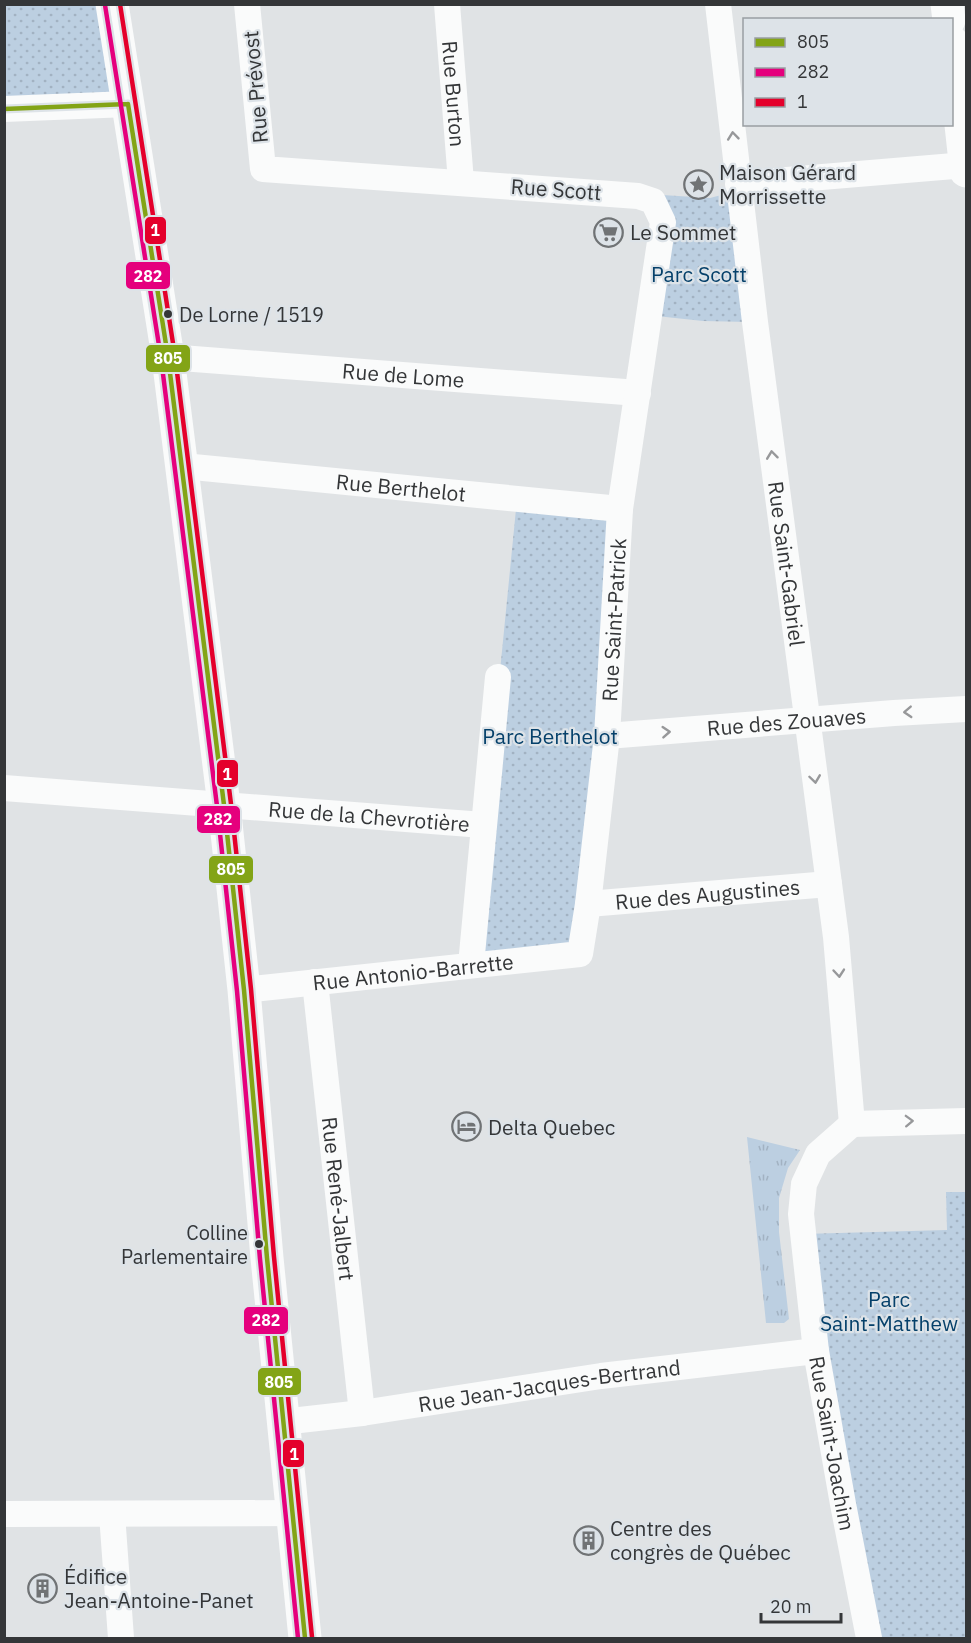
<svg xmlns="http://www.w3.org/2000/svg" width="971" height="1643" font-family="'IBM Plex Sans',sans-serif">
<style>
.grass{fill:url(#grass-tufts)}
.park{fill:url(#park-dots)}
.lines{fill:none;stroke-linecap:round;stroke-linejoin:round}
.minor{stroke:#fafbfb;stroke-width:26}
.secondary{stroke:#fafbfb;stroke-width:33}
.bus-1-casing{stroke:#dde3e8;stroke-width:9}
.bus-2-casing{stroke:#dde3e8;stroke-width:9}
.bus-3-casing{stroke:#dde3e8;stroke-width:9}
.bus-1{stroke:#83a416;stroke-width:4.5}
.bus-2{stroke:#e5007d;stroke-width:4.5}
.bus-3{stroke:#e4002b;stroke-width:4.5}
.oneway{stroke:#97989a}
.bus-dot{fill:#343638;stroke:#dde3e8;stroke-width:2}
.labels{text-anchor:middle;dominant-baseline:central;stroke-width:4.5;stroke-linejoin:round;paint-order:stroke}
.bus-label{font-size:20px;fill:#343638;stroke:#dde3e8;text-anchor:start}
.street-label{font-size:21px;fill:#343638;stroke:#dde3e8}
.poi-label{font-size:21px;fill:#343638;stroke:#dde3e8;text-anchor:start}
.park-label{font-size:21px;fill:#05406a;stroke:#dde3e8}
.line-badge{stroke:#dde3e8;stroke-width:2}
.badge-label{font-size:16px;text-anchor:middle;font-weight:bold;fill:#fff}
</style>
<defs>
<pattern id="grass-tufts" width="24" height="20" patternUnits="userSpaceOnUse" patternTransform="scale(1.5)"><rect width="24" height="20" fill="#bccfe1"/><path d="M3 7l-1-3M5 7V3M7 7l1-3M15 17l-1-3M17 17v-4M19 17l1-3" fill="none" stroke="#a2b2c2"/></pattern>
<pattern id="park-dots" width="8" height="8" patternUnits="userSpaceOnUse" patternTransform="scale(1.5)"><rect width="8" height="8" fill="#bccfe1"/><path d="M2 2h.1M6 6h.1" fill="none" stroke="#a2b2c2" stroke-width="1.8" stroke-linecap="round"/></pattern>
</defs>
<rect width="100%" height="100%" fill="#e0e3e5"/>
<!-- grass -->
<path class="grass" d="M747 1137 800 1150 788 1168 779 1198V1232L789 1319 784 1323H766Z"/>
<!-- park -->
<path class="park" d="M5 5H112L128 104 5 109Z
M738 184 749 322 703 321 647 315 662 195 710 198 725 194Z
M517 499 620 509 580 954 471 965Z
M946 1192H966V1638H869L803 1234 947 1230Z"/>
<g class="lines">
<!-- minor -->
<g class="minor">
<path id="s1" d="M447 4 461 182"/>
<path id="s2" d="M718 4 755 322 836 937 852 1124"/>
<path d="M4 109 128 104"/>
<path d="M738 184 966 165"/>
<path id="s3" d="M168 357 638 393"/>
<path id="s4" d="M183 466 620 509"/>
<path id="s5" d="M607 736 894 713 966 709"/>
<path id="s6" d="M4 788 483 825"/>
<path id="s7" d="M588 904 829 884"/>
<path d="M471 965 498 677"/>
<path id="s8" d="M315 982 362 1413"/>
<path id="s9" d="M244 990 580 954 588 904 607 736 620 509 663 222 653 201 638 196 263 169 247 4"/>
<path id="s10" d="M852 1124 818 1154 804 1184 801 1214 816 1351 843 1504 869 1638"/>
<path d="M852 1124 966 1121"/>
<path id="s11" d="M282 1422 362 1413 601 1376 816 1351"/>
<path d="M4 1514 292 1513"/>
<path d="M112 1514 121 1638"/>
</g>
<!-- secondary -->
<path class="secondary" d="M112 4 168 357 224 805 244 990 267 1258 305 1638
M947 4 949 20
M952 42 966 171"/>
<defs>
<path id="bus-1" d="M128 104 168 357 224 805 244 990 267 1258 305 1638
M4 109 128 104"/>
<path id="bus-2" d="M105 5 161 358 217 806 237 991 260 1259 298 1638"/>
<path id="bus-3" d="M120 4 175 356 231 804 251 989 274 1257 312 1637"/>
</defs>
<!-- bus-1 casing -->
<use href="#bus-1" class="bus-1-casing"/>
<!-- bus-2 casing -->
<use href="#bus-2" class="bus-2-casing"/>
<!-- bus-3 casing -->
<use href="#bus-3" class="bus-3-casing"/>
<!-- bus-1 -->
<use href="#bus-1" class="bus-1"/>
<!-- bus-2 -->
<use href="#bus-2" class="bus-2"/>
<!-- bus-3 -->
<use href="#bus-3" class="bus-3"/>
</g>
<!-- one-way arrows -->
<defs><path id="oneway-chevron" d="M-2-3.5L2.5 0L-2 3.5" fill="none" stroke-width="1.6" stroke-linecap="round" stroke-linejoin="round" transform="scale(1.5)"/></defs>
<g class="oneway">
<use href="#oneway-chevron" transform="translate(733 136) rotate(-96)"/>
<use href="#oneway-chevron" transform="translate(772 455) rotate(-97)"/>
<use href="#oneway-chevron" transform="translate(908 712) rotate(177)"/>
<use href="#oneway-chevron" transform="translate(666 732) rotate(-4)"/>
<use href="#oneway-chevron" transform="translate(815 779) rotate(82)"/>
<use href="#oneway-chevron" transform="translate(839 973) rotate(85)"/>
<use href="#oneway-chevron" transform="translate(909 1121) rotate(-2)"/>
</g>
<!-- icons -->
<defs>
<symbol id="sight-ring" viewBox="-11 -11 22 22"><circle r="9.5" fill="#dde3e8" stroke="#707375" stroke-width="1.5"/><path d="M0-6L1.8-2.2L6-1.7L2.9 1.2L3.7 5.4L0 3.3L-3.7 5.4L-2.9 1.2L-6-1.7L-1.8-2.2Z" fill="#707375"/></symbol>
<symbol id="supermarket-ring" viewBox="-11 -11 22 22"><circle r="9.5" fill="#dde3e8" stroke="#707375" stroke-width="1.5"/><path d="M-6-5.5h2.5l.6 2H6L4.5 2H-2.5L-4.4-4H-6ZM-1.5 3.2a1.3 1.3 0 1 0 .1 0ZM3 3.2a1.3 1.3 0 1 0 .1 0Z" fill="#707375"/></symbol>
<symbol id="hotel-ring" viewBox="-11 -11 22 22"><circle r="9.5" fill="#dde3e8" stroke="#707375" stroke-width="1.5"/><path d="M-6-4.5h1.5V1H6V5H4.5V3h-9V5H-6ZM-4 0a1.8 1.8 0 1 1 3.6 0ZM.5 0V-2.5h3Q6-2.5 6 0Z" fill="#707375"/></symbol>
<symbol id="building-ring" viewBox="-11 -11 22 22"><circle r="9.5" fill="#dde3e8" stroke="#707375" stroke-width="1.5"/><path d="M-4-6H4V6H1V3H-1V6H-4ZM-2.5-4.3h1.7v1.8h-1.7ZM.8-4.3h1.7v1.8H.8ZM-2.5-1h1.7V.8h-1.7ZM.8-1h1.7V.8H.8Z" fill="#707375"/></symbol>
</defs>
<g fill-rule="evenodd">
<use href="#sight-ring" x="682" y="168" width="33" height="33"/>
<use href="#supermarket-ring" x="592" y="216" width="33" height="33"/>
<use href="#hotel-ring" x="450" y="1110" width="33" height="33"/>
<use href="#building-ring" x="572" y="1524" width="33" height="33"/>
<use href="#building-ring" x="26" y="1572" width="33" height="33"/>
</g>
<!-- markers -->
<g class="bus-dot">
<circle cx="168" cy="314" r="5"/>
<circle cx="259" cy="1244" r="5"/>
</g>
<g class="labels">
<!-- bus labels -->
<g class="bus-label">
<text x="179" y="314">De Lorne / 1519</text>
<text x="248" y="1232" text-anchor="end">Colline<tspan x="248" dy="24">Parlementaire</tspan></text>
</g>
<!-- street labels -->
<g class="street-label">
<text transform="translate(255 87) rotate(-95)">Rue Prévost</text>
<text stroke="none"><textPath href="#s1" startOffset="90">Rue Burton</textPath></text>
<text transform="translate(556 189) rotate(4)">Rue Scott</text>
<text stroke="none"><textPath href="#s3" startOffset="236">Rue de Lome</textPath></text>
<text stroke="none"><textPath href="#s4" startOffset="219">Rue Berthelot</textPath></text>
<text stroke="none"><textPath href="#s2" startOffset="564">Rue Saint-Gabriel</textPath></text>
<text stroke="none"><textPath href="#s9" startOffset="674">Rue Saint-Patrick</textPath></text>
<text stroke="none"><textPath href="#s5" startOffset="180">Rue des Zouaves</textPath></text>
<text stroke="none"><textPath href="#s6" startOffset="366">Rue de la Chevrotière</textPath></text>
<text stroke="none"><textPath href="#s7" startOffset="120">Rue des Augustines</textPath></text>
<text stroke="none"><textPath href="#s9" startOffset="170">Rue Antonio-Barrette</textPath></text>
<text stroke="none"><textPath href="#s8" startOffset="218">Rue René-Jalbert</textPath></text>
<text stroke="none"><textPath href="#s11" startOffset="270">Rue Jean-Jacques-Bertrand</textPath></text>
<text stroke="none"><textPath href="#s10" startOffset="340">Rue Saint-Joachim</textPath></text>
</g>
<!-- poi labels -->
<g class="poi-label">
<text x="719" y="172">Maison Gérard<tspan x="719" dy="24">Morrissette</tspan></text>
<text x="630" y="232">Le Sommet</text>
<text x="488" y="1127">Delta Quebec</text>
<text x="610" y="1528">Centre des<tspan x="610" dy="24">congrès de Québec</tspan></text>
<text x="64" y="1576">Édifice<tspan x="64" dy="24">Jean-Antoine-Panet</tspan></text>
</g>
<!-- park labels -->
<g class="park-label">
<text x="699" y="274">Parc Scott</text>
<text x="550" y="736">Parc Berthelot</text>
<text x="889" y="1299">Parc<tspan x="889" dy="24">Saint-Matthew</tspan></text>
</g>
</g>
<g class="line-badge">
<rect x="144" y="216" width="23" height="29" rx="6" fill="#e4002b"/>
<rect x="125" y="261" width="46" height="29" rx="6" fill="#e5007d"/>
<rect x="145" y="344" width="46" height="29" rx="6" fill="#83a416"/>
<rect x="216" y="759" width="23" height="29" rx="6" fill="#e4002b"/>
<rect x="196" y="805" width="45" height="29" rx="6" fill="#e5007d"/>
<rect x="208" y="855" width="46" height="29" rx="6" fill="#83a416"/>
<rect x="243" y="1306" width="46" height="29" rx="6" fill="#e5007d"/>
<rect x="257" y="1367" width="45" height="29" rx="6" fill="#83a416"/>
<rect x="282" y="1439" width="23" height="29" rx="6" fill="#e4002b"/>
</g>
<g class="badge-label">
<text x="155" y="236">1</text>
<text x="148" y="282">282</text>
<text x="168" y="364">805</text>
<text x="227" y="780">1</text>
<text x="218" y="825">282</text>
<text x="231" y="875">805</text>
<text x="266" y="1326">282</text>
<text x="279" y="1388">805</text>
<text x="294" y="1460">1</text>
</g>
<!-- border -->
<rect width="971" height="1643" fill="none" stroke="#343638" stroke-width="12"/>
<!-- legend -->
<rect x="743" y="18" width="210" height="108" fill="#dde3e8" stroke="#999ea2" stroke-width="1.5"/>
<rect x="755" y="38" width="30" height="9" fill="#83a416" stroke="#999ea2" stroke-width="1.5"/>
<text x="797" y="48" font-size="18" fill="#343638">805</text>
<rect x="755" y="68" width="30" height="9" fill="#e5007d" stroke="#999ea2" stroke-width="1.5"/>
<text x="797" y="78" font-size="18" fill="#343638">282</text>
<rect x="755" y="98" width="30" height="9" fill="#e4002b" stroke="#999ea2" stroke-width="1.5"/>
<text x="797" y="108" font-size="18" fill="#343638">1</text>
<!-- scale -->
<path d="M761 1613v9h80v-9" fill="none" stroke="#343638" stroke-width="3"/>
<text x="770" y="1613" font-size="18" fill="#343638" stroke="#dde3e8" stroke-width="4.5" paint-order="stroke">20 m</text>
</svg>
